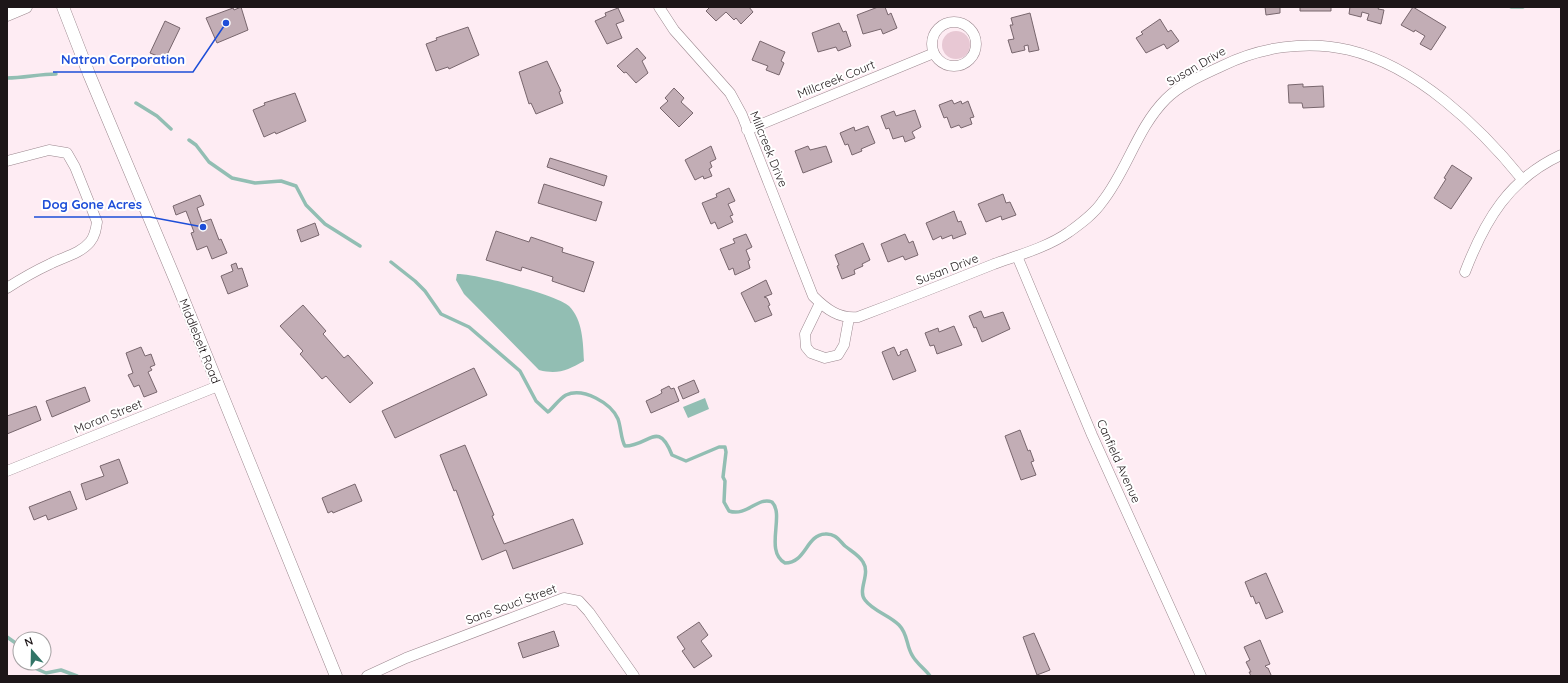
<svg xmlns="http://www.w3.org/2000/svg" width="1568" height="683" font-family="Quicksand,sans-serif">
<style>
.green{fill:#e8c8d4}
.water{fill:#92beb3}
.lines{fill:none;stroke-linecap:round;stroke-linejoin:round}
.stream{stroke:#92beb3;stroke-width:3.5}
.building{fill:#c2adb5;stroke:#78666d}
.minor-casing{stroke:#9b878e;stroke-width:11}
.tertiary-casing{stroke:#9b878e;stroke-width:13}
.minor{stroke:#fff;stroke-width:10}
.tertiary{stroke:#fff;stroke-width:12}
.labels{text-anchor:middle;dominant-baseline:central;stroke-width:4;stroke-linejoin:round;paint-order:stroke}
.street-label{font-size:12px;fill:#1d1618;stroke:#fff}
.leader{fill:none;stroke:#1d4ed8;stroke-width:1.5}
.callout-dot{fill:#1d4ed8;stroke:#fff;stroke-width:1.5}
.callout-label{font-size:13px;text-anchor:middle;font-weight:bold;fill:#1d4ed8;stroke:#fff;stroke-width:4;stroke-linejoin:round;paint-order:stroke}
</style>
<rect width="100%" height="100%" fill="#feecf3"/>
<!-- green -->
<path class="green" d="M942 45a14 14 0 1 1 28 0a14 14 0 1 1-28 0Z"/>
<!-- water -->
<path class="water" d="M457 274C473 273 558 295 569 306 583 320 583 343 584 361 568 370 558 375 539 370L464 294 456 280Z
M705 398 709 409 688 418 683 407Z"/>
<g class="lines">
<!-- stream -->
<path class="stream" d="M1511 7H1523
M7 78C24 78 39 74 56 74
M136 103 157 116 171 129
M189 140 196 145 209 162 232 178 255 183 281 181 296 186 306 205 325 224 360 246
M391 262 415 281 425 291 441 314 469 327 520 371 536 401 548 412C554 407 559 399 566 395 583 387 611 403 618 419 621 427 621 440 625 446 649 446 658 419 672 455L686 461 719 447H725L726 452 723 477 725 481 724 502 729 511C747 517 758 496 772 502 785 515 764 551 785 563 806 563 806 535 825 534 835 533 839 540 845 546 851 551 859 555 863 562 871 574 857 590 865 600 873 611 889 615 899 625 908 634 906 645 912 655 916 663 925 669 930 676
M7 637 17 644 20 649
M30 663 37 669 46 673 61 670 77 676"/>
</g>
<!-- building -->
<path class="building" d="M241 7 248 30 217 43 206 18 233 8 234 10Z
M710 7H749L753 12 741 24 736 18 734 20 726 12 716 21 706 11Z
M878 7H885L888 15 891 13 897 28 883 34 881 29 863 34 857 15Z
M1265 7H1280V13L1266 15Z
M1300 7H1331V11H1300Z
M1350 7H1379L1378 9 1384 10 1381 24 1367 20 1369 14 1362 12 1361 17 1349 14Z
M1413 7 1446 27 1431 50 1420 44 1425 36 1415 30 1414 32 1401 25Z
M618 8 624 21 616 24 622 38 607 44 595 21 606 16 605 13Z
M1030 13 1039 50 1029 52 1028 45 1024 46 1025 50 1012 53 1008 40 1014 39 1010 25H1013L1011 18Z
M1160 19 1168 32 1171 30 1179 41 1167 49 1164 44 1146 53 1136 38 1143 34 1141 32Z
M165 21 180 28 165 59 150 53Z
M839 23 843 32 846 31 851 46 838 51 836 47 818 52 812 33Z
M468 27 479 55 449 69 448 67 436 71 426 44 437 40 436 38Z
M760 41 785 52 781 61 784 63 779 75 766 70 768 66 752 60Z
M637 48 646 58 642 61 648 73 636 83 626 72 624 73 617 66Z
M547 61 561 91 559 92 563 103 536 114 531 103 529 104 519 72Z
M1303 84V87L1323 86 1324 107 1303 108 1302 103H1289L1288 85Z
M674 88 684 98 681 102 693 113 679 127 660 108 668 101 665 98Z
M295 93 306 121 276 134 275 132 264 137 253 110 265 105 264 103Z
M952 100 954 104 961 101 962 104 968 101 974 117 970 118 972 124 961 128 959 125 951 128 947 117 944 118 939 105Z
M915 110 921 127 912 132 915 138 905 142 903 136 893 139 889 128 886 129 881 116 894 111 896 116Z
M868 126 875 143 861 149 862 151 852 155 848 144 845 145 840 133 854 127 855 131Z
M711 146 716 159 710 162 712 167 709 169 712 176 704 179 703 176 695 180 685 160Z
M808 146 810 150 826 146 832 162 803 173 795 151Z
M550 158 607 176 604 186 547 167Z
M1452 165 1472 178 1451 209 1434 198 1446 179 1444 178Z
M544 184 602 202 596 221 538 203Z
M729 188 735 201 728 204 733 215 730 216 733 222 718 229 715 222 711 224 702 203 717 197 716 194Z
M1003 194 1006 203 1010 202 1016 215 1002 220 1001 216 986 222 978 204Z
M200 195 204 205 197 208 202 222 211 219 219 240 221 239 227 253 212 259 207 246 197 250 191 233 194 232 186 211 176 215 173 206Z
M954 211 958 222 961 221 966 234 953 239 952 235 942 239 941 236 933 240 926 223Z
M315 223 319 235 301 242 297 230Z
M496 231 529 242 531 237 563 248 562 252 594 262 584 292 552 281 553 277 522 267 521 271 486 260Z
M746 234 752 247 746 250 750 260 748 261 750 268 735 275 733 268 729 270 720 249 735 243 733 239Z
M905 234 909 243 913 241 918 255 905 260 903 256 888 262 881 244Z
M863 243 870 260 862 264 863 266 854 270 855 274 842 279 837 266 839 265 835 255Z
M236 263 238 269 242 268 248 286 228 294 221 276 233 271 231 265Z
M766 280 772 294 764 297 767 298 770 305 768 306 772 315 755 322 741 293Z
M303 305 326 331 323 334 344 358 348 355 373 383 350 403 326 376 322 379 300 354 303 351 280 326Z
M981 311 984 318 1003 312 1010 329 982 342 976 327 974 328 969 316Z
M954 326 962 345 937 354 934 345 930 346 925 333 938 328 939 332Z
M141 347 145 356 151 354 155 365 150 367 152 370 148 372 157 392 144 397 139 385 134 387 128 375 133 373 126 353Z
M894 347 898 356 901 354 900 352 907 349 916 371 893 380 882 352Z
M474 368 487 395 395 438 382 411Z
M694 380 699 392 683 399 678 387Z
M669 386 671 389 674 388 679 401 651 413 646 401 657 396 662 393 661 390Z
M85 387 90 401 52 417 46 401Z
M36 406 41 420 7 434V416Z
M1020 430 1028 451 1030 450 1034 461 1031 462 1036 475 1021 480 1005 436Z
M465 445 494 515 492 516 504 544 573 519 583 544 513 569 506 550 482 560 456 490 454 491 440 455Z
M119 459 128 483 86 500 81 484 104 476 100 466Z
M355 484 362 501 333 513 332 511 328 513 322 498Z
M70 491 77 509 48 520 46 515 34 520 29 507Z
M1266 573 1283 612 1266 619 1259 602 1256 604 1253 596 1251 597 1245 582Z
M699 622 708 635 701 641 712 656 694 668 682 651 685 649 677 637Z
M554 631 559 646 523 658 518 643Z
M1034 633 1050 670 1037 675 1023 637Z
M1260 640 1270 664 1265 666 1267 668H1268L1271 675 1270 676H1251L1249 672H1251L1246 662 1250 660 1244 647Z"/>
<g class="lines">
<defs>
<path id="minor" d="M659 7 674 30 730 93 742 115 813 296C826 309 839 319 858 317 903 300 949 282 994 264 1019 255 1048 247 1069 232 1080 224 1094 214 1102 202 1127 171 1137 128 1166 99 1181 84 1203 75 1222 66 1260 47 1307 40 1349 50 1416 66 1480 127 1522 179
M932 44a22 22 0 1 1 44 0a22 22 0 1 1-44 0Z
M747 130 934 53
M7 161 49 150 67 153 75 167 97 222C96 229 95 236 90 242 80 254 63 257 50 264 35 271 21 279 7 288
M1017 256 1092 435 1201 676
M1465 272C1485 220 1509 179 1561 155
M820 303 805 334 806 347 811 353 825 358 838 355 844 345 849 318
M7 471 218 386
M367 676 406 658 564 598 579 601 589 612 634 676"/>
<path id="tertiary" d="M63 7 89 74 178 286 336 676
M7 15 26 7"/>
</defs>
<!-- minor casing -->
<use href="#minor" class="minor-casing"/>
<!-- tertiary casing -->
<use href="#tertiary" class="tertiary-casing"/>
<!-- minor -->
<use href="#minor" class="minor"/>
<!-- tertiary -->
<use href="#tertiary" class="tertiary"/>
</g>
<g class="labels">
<!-- street labels -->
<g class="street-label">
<text transform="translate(1196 66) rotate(-30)">Susan Drive</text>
<text transform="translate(836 79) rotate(-22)">Millcreek Court</text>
<text transform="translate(769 149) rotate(68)">Millcreek Drive</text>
<text transform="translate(947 269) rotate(-21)">Susan Drive</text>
<text transform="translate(200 341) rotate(68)">Middlebelt Road</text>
<text transform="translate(108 416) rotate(-22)">Moran Street</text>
<text transform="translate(1119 461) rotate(66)">Canfield Avenue</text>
<text transform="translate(511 604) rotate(-20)">Sans Souci Street</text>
</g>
</g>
<!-- callouts -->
<path class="leader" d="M226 23L193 72H53M203 227L150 217H34"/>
<g class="callout-dot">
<circle cx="226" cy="23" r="4"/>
<circle cx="203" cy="227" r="4"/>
</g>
<g class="callout-label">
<text x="123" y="64">Natron Corporation</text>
<text x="92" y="209">Dog Gone Acres</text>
</g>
<!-- border -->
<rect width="1568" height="683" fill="none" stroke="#1d1618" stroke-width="16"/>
<!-- north arrow -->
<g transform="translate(32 651) rotate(340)"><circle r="19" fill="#ffffff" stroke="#a5a2a3"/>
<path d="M0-3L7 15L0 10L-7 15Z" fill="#327567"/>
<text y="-6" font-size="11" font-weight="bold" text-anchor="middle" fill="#1d1618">N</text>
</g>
</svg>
